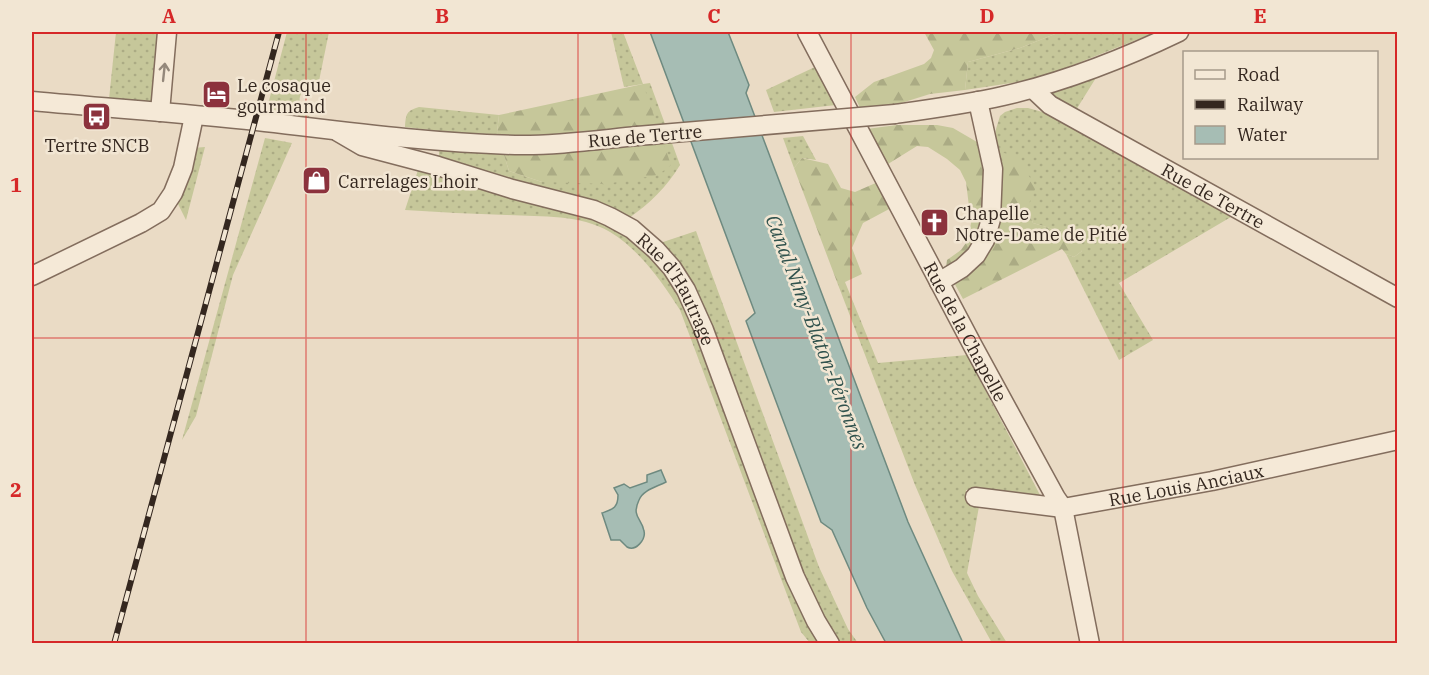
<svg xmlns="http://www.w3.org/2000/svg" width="1429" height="675" font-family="'IBM Plex Serif',serif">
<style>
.grass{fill:url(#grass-dots)}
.forest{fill:url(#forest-firs)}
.water{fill:#a6bdb4;stroke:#6e8a80;stroke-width:1.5}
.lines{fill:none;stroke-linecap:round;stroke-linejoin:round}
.minor-casing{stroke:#836d5d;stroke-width:21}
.minor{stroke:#f5e9d7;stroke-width:18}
.rail-casing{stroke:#34271f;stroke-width:6}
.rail{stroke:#f2e6d3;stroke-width:4;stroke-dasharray:11;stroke-linecap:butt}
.minor-bridge-casing{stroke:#836d5d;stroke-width:21;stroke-linecap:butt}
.minor-bridge{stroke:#f5e9d7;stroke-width:18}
.oneway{stroke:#94887b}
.grid{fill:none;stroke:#d62828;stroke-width:1.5;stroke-opacity:0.55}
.labels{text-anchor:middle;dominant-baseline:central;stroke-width:5;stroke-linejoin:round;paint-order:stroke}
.poi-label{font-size:18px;fill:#34271f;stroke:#f2e6d3;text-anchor:start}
.street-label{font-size:18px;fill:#34271f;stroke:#f2e6d3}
.water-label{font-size:20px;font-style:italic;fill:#30524d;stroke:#f2e6d3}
.neatline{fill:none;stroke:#d62828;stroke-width:2}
.grid-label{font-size:20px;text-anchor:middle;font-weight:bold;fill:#d62828}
</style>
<defs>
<pattern id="grass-dots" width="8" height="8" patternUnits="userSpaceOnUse" patternTransform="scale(1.5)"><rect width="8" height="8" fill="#c6c79a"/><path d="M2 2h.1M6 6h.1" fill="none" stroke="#abab84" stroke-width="1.8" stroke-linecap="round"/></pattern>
<pattern id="forest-firs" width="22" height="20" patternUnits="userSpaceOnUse" patternTransform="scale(1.5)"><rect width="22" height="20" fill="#c6c79a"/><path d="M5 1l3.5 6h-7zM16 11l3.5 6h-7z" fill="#abab84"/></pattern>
</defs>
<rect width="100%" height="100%" fill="#eadbc5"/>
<!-- grass -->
<path class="grass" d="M116 32H165L157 104 109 99Z
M287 32H329L318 86 306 87C294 101 301 104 310 118L299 117 292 108 280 114 266 112Z
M611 32H623L643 84 650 83 680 165C667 187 649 204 629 218L445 162 439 158V131L405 127C406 114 406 111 419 107L499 115 497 133 509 171 542 182 643 84 624 87Z
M1060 32H1156L1038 79 965 90 968 62 1020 48Z
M817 66 836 105 774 112 766 90Z
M1099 73 1076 110 1052 97 1051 91Z
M1017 108H1028L1046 113 1236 214 1119 283 1153 340 1119 360 1066 254 1074 257 1082 251 1066 233 1033 223 1027 208 996 157 994 143 996 129 1000 116 1005 112Z
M803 136 816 160 802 158 794 168 783 138Z
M265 138 292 143 233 275 196 416 182 440Z
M205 147 186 220 176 200 193 148Z
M419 167 600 217 651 246 696 231 819 567 848 629 858 643H810L801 632 680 310C662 282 639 249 610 232 579 214 541 217 506 215 473 214 439 212 405 210Z
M837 282H845L878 363 967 355 1040 495 1029 496 966 490 967 499 980 501 967 573 978 596 1007 643H992L952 571 915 485Z"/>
<!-- forest -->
<path class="forest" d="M924 32H1060L1020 48 968 62 965 90 930 94 895 105 860 108 855 97 874 82 924 64 931 58 934 50Z
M643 84 671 165 658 175 606 184 542 182 509 171 497 133 499 115Z
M897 125H937L953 128 977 142 984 153 996 157 1004 153 1016 156 1036 187 1027 208 1033 223 1066 233 1078 241 1082 251 1074 257 1066 254 1062 249 963 299 946 268 947 260 961 250 968 240 971 223 966 182 960 170 947 159 928 147 917 146 880 169 859 130Z
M802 158 828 164 841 188 855 192 878 182 891 208 863 223 852 248 862 274 845 282H837L794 168Z"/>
<!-- water -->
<path class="water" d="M650 32H728L749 85 746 93 908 522 963 643H886L867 608 832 530 821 522 746 321 755 313Z
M661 470 666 482C656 487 643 490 639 500 631 517 642 518 644 531 646 539 636 552 627 547 626 546 621 541 620 540H611L602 513C613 509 618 508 618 495L614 488 624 484 630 488 647 482V475Z"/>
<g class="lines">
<defs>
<g id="minor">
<path id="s1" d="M807 32 973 346 1056 498 1063 508 1090 644"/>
<path id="s2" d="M1033 89 1050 105 1398 298"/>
<path d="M32 101C107 108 182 113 257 121 343 131 429 143 515 145 555 146 597 140 637 136"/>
<path d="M160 112 167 32"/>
<path d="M895 114C931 109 968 104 1003 96 1064 82 1123 59 1179 32"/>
<path id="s3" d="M338 132 362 146 438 166 512 189 594 210 610 217 632 229 656 250 672 268 686 290 704 330 795 577 816 621 830 644"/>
<path d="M32 276 141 223 161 211 173 193 183 168 194 116"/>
<path d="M939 282 962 268 976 255 985 240 991 219 993 169 978 101"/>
<path id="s4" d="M975 497 1063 508 1212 481 1398 440"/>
</g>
</defs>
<!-- minor casing -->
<use href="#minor" class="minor-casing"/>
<!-- minor -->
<use href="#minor" class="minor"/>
<defs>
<path id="rail" d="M114 644 279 32"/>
</defs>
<!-- rail casing -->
<use href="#rail" class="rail-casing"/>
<!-- rail -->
<use href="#rail" class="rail"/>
<defs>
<path id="minor-bridge" d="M637 136 895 114"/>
</defs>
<!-- minor-bridge casing -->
<use href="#minor-bridge" class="minor-bridge-casing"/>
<!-- minor-bridge -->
<use href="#minor-bridge" class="minor-bridge"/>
</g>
<!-- one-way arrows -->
<defs><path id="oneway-shaft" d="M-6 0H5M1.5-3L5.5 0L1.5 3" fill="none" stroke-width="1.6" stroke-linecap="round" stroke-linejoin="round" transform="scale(1.5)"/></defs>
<use class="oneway" href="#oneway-shaft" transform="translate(164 72) rotate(-84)"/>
<!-- grid -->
<path class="grid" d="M306 32V644M578 32V644M851 32V644M1123 32V644M32 338H1398"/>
<!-- icons -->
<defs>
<symbol id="hotel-square" viewBox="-11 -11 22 22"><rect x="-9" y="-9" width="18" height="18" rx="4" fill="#8c323d" stroke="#f2e6d3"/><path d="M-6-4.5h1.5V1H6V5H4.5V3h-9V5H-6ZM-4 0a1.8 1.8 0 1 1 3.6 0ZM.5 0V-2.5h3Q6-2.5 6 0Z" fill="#fff"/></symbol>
<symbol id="bus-square" viewBox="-11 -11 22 22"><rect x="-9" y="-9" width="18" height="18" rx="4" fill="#8c323d" stroke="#f2e6d3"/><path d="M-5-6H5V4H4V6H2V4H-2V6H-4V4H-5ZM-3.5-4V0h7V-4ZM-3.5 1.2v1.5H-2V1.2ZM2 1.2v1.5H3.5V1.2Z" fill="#fff"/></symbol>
<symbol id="shop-square" viewBox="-11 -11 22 22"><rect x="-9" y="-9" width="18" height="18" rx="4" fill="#8c323d" stroke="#f2e6d3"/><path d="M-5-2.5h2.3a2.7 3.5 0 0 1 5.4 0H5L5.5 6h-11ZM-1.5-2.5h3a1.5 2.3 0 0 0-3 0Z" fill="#fff"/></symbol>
<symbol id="church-square" viewBox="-11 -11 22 22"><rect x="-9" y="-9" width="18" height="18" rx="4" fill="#8c323d" stroke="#f2e6d3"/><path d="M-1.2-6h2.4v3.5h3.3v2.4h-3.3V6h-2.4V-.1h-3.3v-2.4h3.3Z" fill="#fff"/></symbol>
</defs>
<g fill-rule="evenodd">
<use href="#hotel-square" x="200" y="78" width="33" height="33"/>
<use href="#bus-square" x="80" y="100" width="33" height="33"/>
<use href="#shop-square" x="300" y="164" width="33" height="33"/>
<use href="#church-square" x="918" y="206" width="33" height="33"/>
</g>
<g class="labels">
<!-- poi labels -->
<g class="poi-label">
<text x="237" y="85">Le cosaque<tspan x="237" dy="21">gourmand</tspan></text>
<text x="97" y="145" text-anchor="middle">Tertre SNCB</text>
<text x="338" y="181">Carrelages Lhoir</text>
<text x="955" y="213">Chapelle<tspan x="955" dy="21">Notre-Dame de Pitié</tspan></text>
</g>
<!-- street labels -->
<g class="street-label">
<text transform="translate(645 136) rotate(-5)">Rue de Tertre</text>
<text stroke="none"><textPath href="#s2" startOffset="210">Rue de Tertre</textPath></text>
<text stroke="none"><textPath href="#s3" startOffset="387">Rue d'Hautrage</textPath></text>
<text stroke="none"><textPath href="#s1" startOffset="339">Rue de la Chapelle</textPath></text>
<text stroke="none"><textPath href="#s4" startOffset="214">Rue Louis Anciaux</textPath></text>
</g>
<!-- water labels -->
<g class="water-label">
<text transform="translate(817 332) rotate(69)">Canal Nimy-Blaton-Péronnes</text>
</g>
</g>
<!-- border -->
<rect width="1429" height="675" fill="none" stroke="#f2e6d3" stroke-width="66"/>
<!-- legend -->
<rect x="1183" y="51" width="195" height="108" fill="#f2e6d3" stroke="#a69a8b" stroke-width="1.5"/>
<rect x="1195" y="70" width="30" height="9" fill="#f5e9d7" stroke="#a69a8b" stroke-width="1.5"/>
<text x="1237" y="81" font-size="18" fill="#34271f">Road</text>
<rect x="1195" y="100" width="30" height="9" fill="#34271f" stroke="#a69a8b" stroke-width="1.5"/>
<text x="1237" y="111" font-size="18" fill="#34271f">Railway</text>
<rect x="1195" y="126" width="30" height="18" fill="#a6bdb4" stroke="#a69a8b" stroke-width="1.5"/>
<text x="1237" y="141" font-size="18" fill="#34271f">Water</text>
<rect x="33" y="33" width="1363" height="609" class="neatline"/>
<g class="grid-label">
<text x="169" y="23">A</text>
<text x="442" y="23">B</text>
<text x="714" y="23">C</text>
<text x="987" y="23">D</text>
<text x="1260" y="23">E</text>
<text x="16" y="192">1</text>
<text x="16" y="497">2</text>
</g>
</svg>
